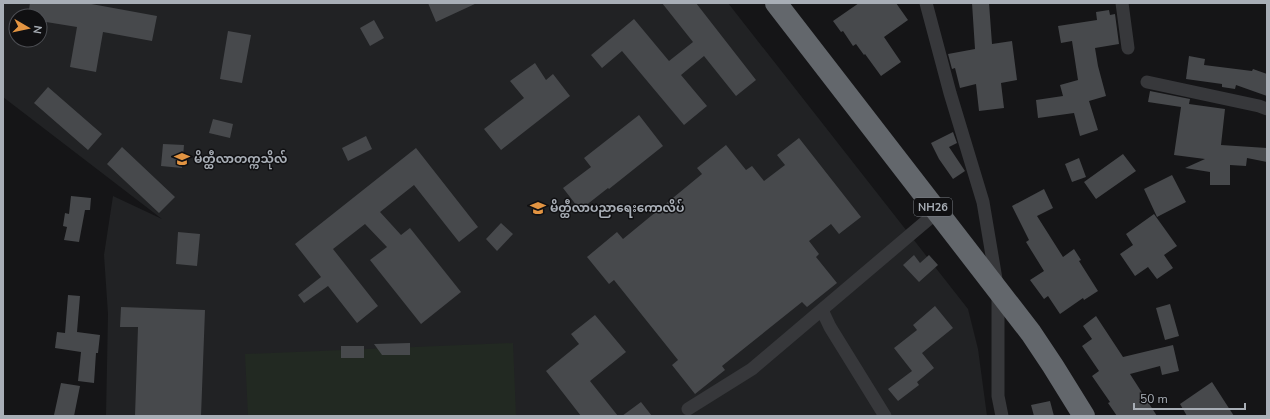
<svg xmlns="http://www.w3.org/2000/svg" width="1270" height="419" font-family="'Nunito Sans','Noto Sans Myanmar',sans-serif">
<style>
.built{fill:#212224;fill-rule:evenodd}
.green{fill:#222922}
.building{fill:#47494c}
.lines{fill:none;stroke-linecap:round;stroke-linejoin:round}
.street{stroke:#37383b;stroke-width:13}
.highway{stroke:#63676c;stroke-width:22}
.labels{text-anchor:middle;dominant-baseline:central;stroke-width:3;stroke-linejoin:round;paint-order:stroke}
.shield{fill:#101012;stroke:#7a7f85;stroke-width:1}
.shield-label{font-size:11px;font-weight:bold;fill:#a8aeb6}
.poi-label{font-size:12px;font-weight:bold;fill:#a8aeb6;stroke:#101012;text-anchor:start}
</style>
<rect width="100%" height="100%" fill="#151517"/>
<!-- built -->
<path class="built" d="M3 3H728L968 309 978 349 987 416H106L108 314 104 255 113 196 162 219 3 97ZM16 16H40V40H16Z"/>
<!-- green -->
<path class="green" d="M513 343 516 416H248L245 354Z"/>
<!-- building -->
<path class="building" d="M30 3H86L157 16 152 41 103 32 96 72 70 67 77 27 40 21V16H28Z
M428 3H477L436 22Z
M662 3H696L756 80 736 96 704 56 681 75 707 106 684 125 622 51 602 68 591 55 634 19 669 61 693 42Z
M859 3H896L908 20 884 37 901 62 881 76 865 54 864 55 856 44 853 46 843 31 841 32 833 21Z
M972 3H989L992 44 1012 41 1017 80 1001 83 1004 108 979 111 976 84 960 88 955 68 952 69 948 54 975 49Z
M1109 10 1110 15 1115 14 1119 44 1095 48 1098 66 1106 96 1089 101 1098 130 1080 136 1074 113 1038 118 1036 100 1063 96 1060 85 1078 80 1072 41 1061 43 1058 26 1097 20 1096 12Z
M374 20 384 38 370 46 360 28Z
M228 31 251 35 242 83 220 79Z
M1189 56 1205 59 1204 65 1252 71 1253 69 1267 74V96L1236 85 1235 89 1222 87V84L1186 79Z
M535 63 546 80 553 74 570 96 501 150 484 129 524 98 510 81Z
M48 87 102 134 88 150 34 103Z
M1150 91 1190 99 1189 104 1225 109 1221 145 1267 148V162L1247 158 1246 166 1230 165V185H1210V172L1185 168 1205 159 1174 155 1181 107 1148 102Z
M639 115 663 146 609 189 608 188 580 210 563 188 591 167 584 158Z
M213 119 233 124 230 138 209 133Z
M953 132 957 143 949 147 965 171 953 179 939 159 931 143Z
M366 136 372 149 348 161 342 148Z
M799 138 861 217 839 234 831 224 809 241 819 254 816 257 837 283 807 307 802 302 722 366 725 370 695 394 672 365 678 360 614 280 609 284 587 257 617 232 623 239 702 174 697 168 726 145 746 170 752 166 764 181 785 165 777 155Z
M163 144 184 145 182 168 161 166Z
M122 147 175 197 159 213 107 164Z
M416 148 478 227 459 242 414 185 380 212 401 235 410 228 461 292 421 324 370 260 387 247 365 224 333 249 378 306 357 323 328 286 304 303 298 295 321 277 295 244Z
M1123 154 1136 171 1096 199 1084 182Z
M1079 158 1086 177 1072 182 1065 164Z
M1172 175 1186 202 1157 217 1144 189Z
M1044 189 1053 208 1037 216 1063 257 1074 249 1081 260 1079 261 1098 291 1084 300 1083 298 1060 314 1048 296 1044 299 1030 280 1044 271 1026 242 1029 240 1012 206Z
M71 196 91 198 90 210H85L79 242 64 240 67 227 63 226 65 213 69 214Z
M1154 214 1177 246 1164 255 1173 268 1157 279 1148 267 1135 276 1120 254 1133 245 1126 234Z
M501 223 513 234 497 251 486 239Z
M178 232 200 234 197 266 176 264Z
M914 255 920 263 929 255 938 265 919 282 903 265Z
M68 295 80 296 77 332 100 335 98 353H96L94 383 78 381 81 352 55 348 57 332 65 333Z
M1170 304 1179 336 1165 340 1156 308Z
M935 306 953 328 922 353 934 368 917 382 919 385 898 401 888 389 912 371 894 348 917 330 913 325Z
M121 307 205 310 201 416H135L138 327H120Z
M595 315 626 352 590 381 618 416H581L546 371 579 344 571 334Z
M1096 316 1123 357 1173 345 1179 371 1162 375 1160 366 1130 374 1157 416H1117L1108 403 1110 402 1092 376 1099 371 1082 346 1092 339 1083 326Z
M410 343V355H382L374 344Z
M341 346H364V358H341Z
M1212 382 1234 416H1187L1180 404Z
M61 383 80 386 74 416 54 415Z
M1050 401 1054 416H1034L1031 405Z
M641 402 652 416H622Z"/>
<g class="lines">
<!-- street -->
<path class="street" d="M926 3 950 93 983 202 998 291V396L1002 416
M1122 3 1128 48
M1147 82 1259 106 1267 109
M822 310 830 327 885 416
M688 409 752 369 937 212"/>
<!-- highway -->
<path class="highway" d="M776 3 1031 333 1053 366 1084 416"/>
</g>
<!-- icons -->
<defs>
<symbol id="university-bare" viewBox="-9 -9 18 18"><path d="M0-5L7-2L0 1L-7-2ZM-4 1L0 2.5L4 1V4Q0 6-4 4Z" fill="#e29442" stroke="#101012" stroke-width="2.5" paint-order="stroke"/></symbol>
</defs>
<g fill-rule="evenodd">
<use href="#university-bare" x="171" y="148" width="22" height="22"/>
<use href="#university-bare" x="527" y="197" width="22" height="22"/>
</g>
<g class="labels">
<!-- shield labels -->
<rect class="shield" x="914" y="198" width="38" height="18" rx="3"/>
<g class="shield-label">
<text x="933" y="207">NH26</text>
</g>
<!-- poi labels -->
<g class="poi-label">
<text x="194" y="159">မိတ္ထီလာတက္ကသိုလ်</text>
<text x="550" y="208">မိတ္ထီလာပညာရေးကောလိပ်</text>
</g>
</g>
<!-- border -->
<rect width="1270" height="419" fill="none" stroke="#a8aeb6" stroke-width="8"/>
<!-- north arrow -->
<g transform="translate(28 28) rotate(99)"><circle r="19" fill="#101012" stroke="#4d4f54"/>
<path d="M0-3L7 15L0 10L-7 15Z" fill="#e29442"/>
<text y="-6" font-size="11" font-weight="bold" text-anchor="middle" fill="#a8aeb6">N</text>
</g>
<!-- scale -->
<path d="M1134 403v6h111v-6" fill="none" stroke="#a8aeb6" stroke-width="2"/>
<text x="1140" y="403" font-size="12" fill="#a8aeb6" stroke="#101012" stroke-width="3" paint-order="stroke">50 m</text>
</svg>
